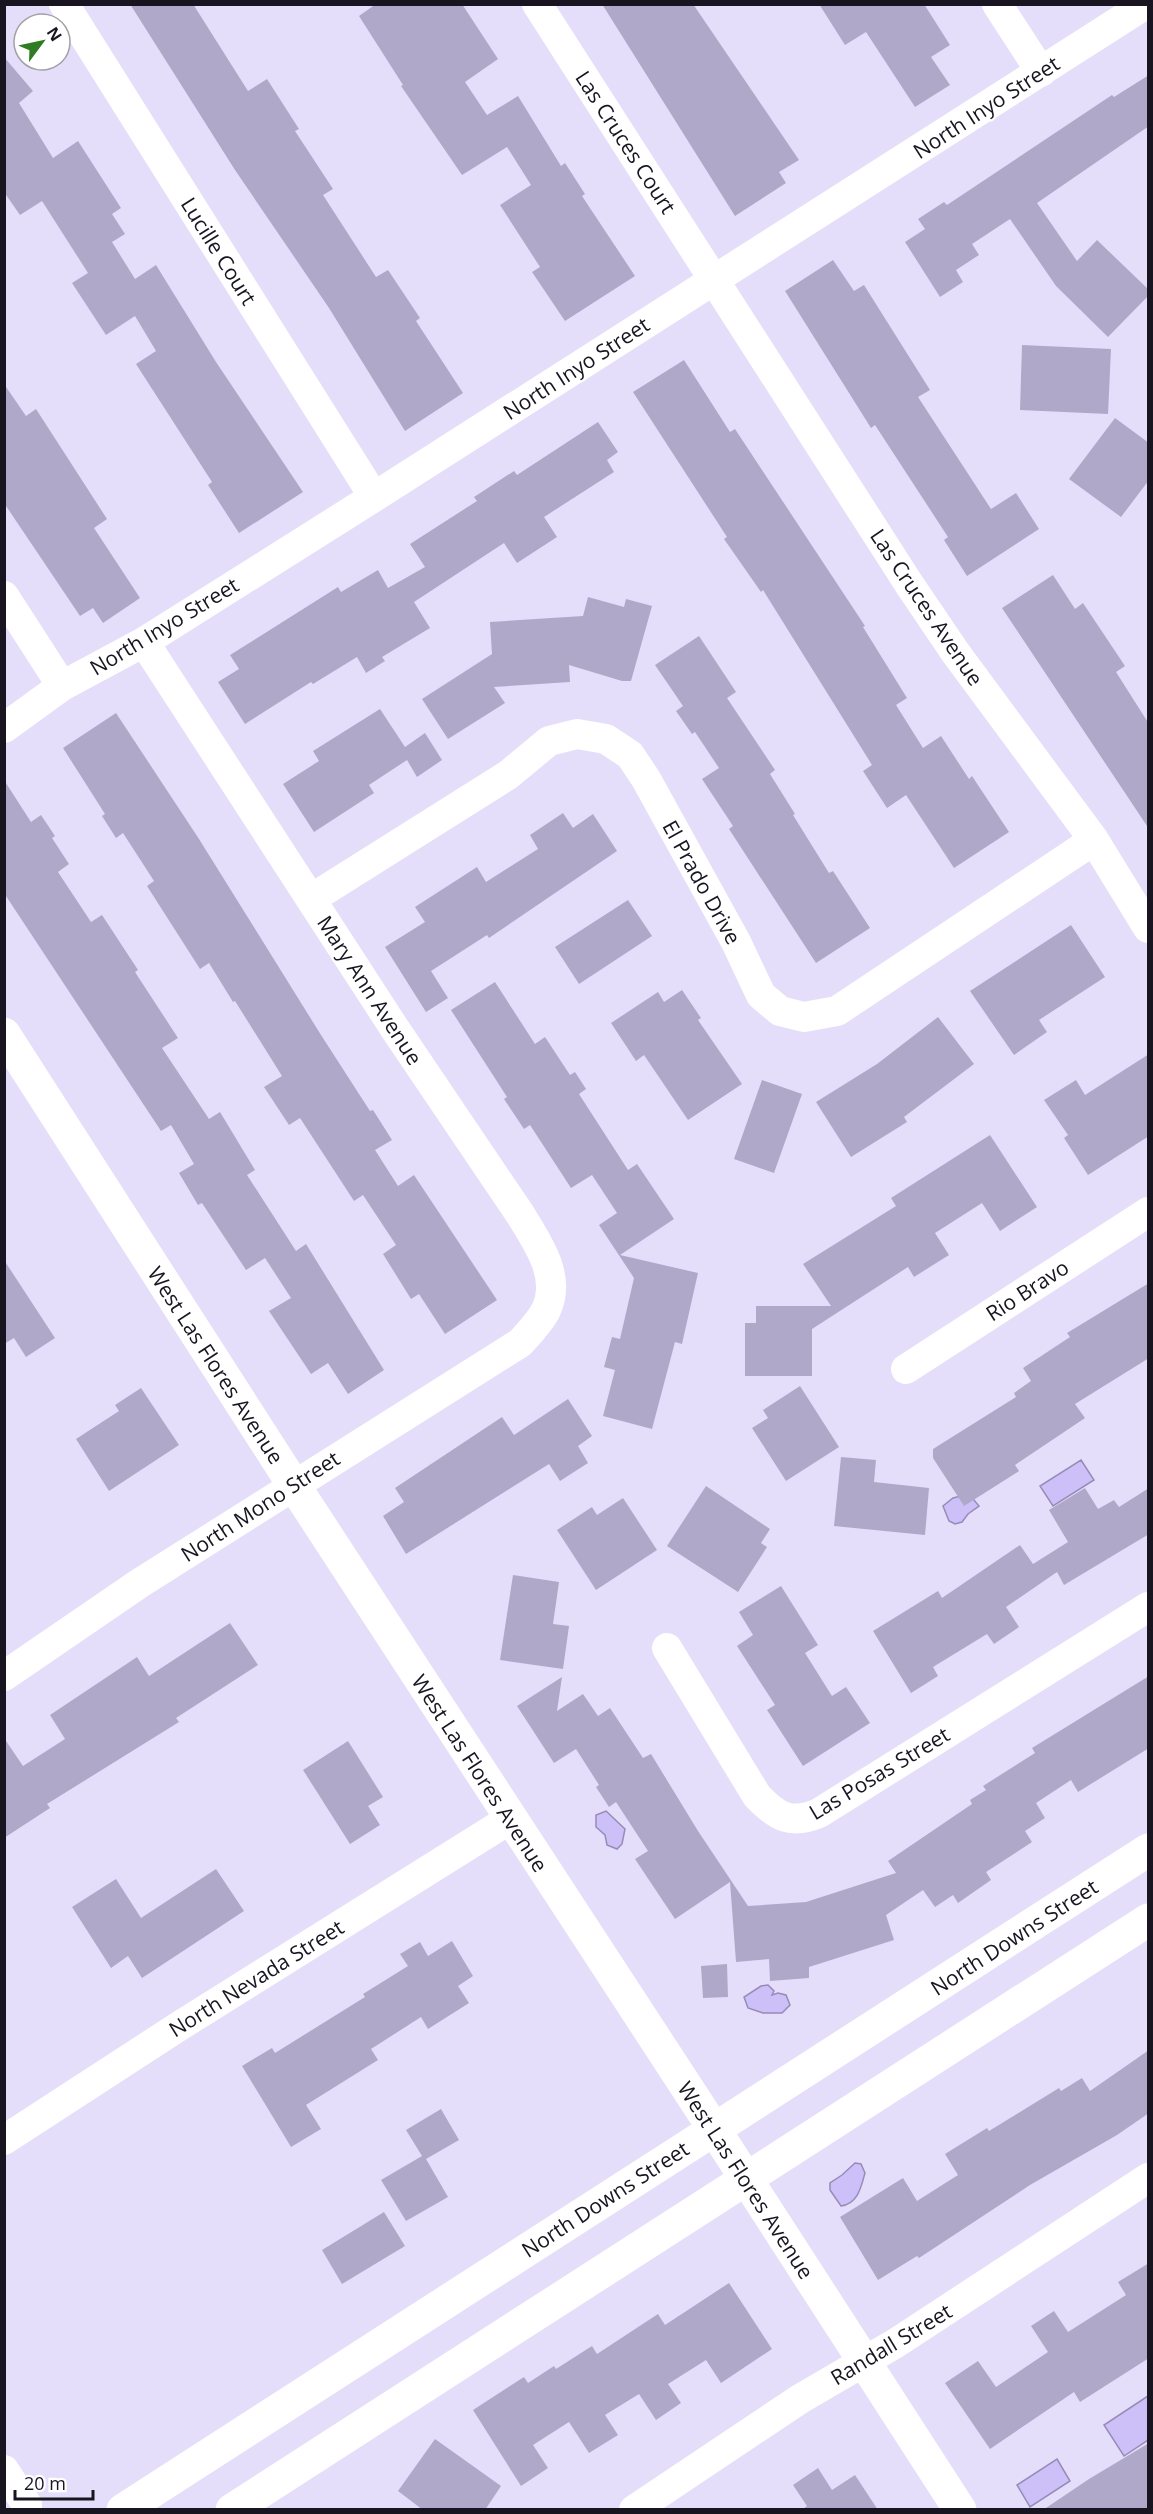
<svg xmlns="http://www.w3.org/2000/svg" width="1153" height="2514" font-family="'Open Sans',sans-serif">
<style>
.water{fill:#cdbff7;stroke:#978cb7;stroke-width:1.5}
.building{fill:#b0a8c8}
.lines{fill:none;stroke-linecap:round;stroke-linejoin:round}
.minor{stroke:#fff;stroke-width:30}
.tertiary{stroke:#fff;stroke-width:33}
.secondary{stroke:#fff;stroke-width:33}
.labels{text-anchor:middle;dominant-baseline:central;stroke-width:4.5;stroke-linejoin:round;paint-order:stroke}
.street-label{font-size:21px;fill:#181521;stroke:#fff}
</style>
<rect width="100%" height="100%" fill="#e5defa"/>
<!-- water -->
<path class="water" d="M1081 1460 1094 1480 1053 1506 1040 1486Z
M969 1494 979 1506 968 1514 962 1522 955 1524 949 1521 943 1506 953 1498Z
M606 1811 625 1829 622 1844 617 1849 607 1845 605 1835 596 1827V1815Z
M768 1985 774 1991 772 1995 778 1993 786 1995 790 2005 782 2013H763L748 2008 744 1997 761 1986Z
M855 2163 861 2164 865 2173C861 2187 858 2204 841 2206L830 2190V2183L842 2175Z
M1148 2396V2440L1124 2456 1104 2425Z
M1057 2459 1070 2481 1030 2507 1017 2485Z"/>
<!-- building -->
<path class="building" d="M130 4H193L248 91 267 79 299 129 295 131 333 189 323 195 376 277 388 270 420 318 416 321 463 393 405 431 329 308 235 170Z
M376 4H462L498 59 465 82 487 115 518 96 561 166 565 163 585 194 582 196 635 276 565 321 532 272 540 267 500 205 531 185 507 147 462 175 401 86 403 85 359 16Z
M602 4H693L799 160 779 172 786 183 735 216Z
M819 4H924L950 45 931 57 950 85 915 107 866 32 845 45Z
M4 57 33 91 19 103 53 158 78 141 121 208 112 214 125 234 112 242 135 279 156 265 216 362 303 492 239 533 208 485 212 482 136 364 156 351 135 316 106 335 72 283 88 273 42 201 20 215 4 192Z
M1149 75V126L1037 203 1077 261 1097 240 1149 290V295L1108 337 1056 286 1010 219 972 244 979 255 956 270 963 282 940 297 905 242 925 229 918 219 944 202 947 205 1112 95 1114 97Z
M833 260 854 291 864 285 930 390 918 397 991 509 1016 493 1039 529 967 576 944 540 948 537 875 425 871 428 785 291Z
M1022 345 1111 349 1108 414 1020 410Z
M684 360 730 432 735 429 865 626 863 627 907 698 896 705 923 748 941 736 969 779 972 776 1009 832 954 868 906 795 887 808 863 771 872 765 763 590 761 592 724 539 727 537 633 392Z
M4 384 26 416 36 409 107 519 94 528 140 598 103 623 93 608 80 616 4 503Z
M1115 418 1149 443V480L1121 517 1069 479Z
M598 422 618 452 607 460 614 472 544 517 557 537 517 563 504 543 414 602 430 628 382 657 385 661 366 673 357 657 313 684 311 682 245 724 218 682 239 669 230 655 338 587 341 592 378 570 388 588 425 567 410 544 477 501 474 497 514 471 517 475Z
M1053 575 1075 609 1083 603 1125 666 1116 672 1149 724V829L1002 608Z
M588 597 624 607 626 599 652 606 631 681H622L569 665 570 682 494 687 505 703 448 739 422 699 492 654 490 622 583 616Z
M699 636 736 692 727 698 775 770 770 774 795 814 793 815 829 873 833 871 870 928 816 963 729 829 733 826 702 779 719 768 695 732 692 734 676 711 683 706 655 665Z
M380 709 405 747 425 733 442 760 417 777 407 760 369 785 374 793 314 832 283 784 319 761 313 751Z
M116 713 199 839 321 1035 370 1111 373 1110 392 1140 375 1150 398 1186 414 1175 497 1300 445 1334 419 1294 411 1299 383 1254 396 1245 363 1195 354 1201 300 1118 289 1125 264 1087 282 1076 235 1001 233 1002 209 963 200 969 147 886 154 881 123 833 116 838 102 816 105 814 63 748Z
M4 780 31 822 41 815 55 836 52 838 69 864 58 872 91 922 102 915 138 970 135 972 178 1038 162 1048 209 1119 220 1112 255 1170 247 1175 296 1251 306 1244 384 1370 348 1394 328 1363 311 1374 269 1311 291 1298 265 1258 246 1270 202 1203 198 1205 179 1173 194 1164 171 1125 161 1131 4 893Z
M563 813 573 828 593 814 617 851 489 938 487 935 431 971 448 998 426 1012 385 947 425 922 415 907 477 867 486 882 538 849 530 835Z
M628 900 652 936 579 984 555 947Z
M1071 925 1105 977 1039 1020 1047 1032 1014 1055 970 991Z
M495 982 535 1044 545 1037 570 1075 575 1072 586 1089 579 1094 628 1170 637 1164 674 1219 620 1255 698 1273 682 1344 675 1342 652 1429 603 1416 615 1370 604 1367 612 1337 620 1339 634 1278 599 1225 617 1213 592 1175 571 1188 530 1125 524 1129 504 1099 507 1097 451 1010Z
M682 990 701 1018 698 1020 742 1084 688 1120 644 1055 636 1061 611 1023 658 992 664 1002Z
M938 1017 974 1064 904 1117 907 1122 851 1157 816 1102 877 1064Z
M1149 1054V1136L1088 1175 1064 1138 1068 1135 1044 1100 1076 1080 1085 1095Z
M762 1080 802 1094 774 1173 734 1159Z
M990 1135 1037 1207 1000 1231 982 1203 935 1233 949 1255 914 1277 908 1267 812 1329V1376H745V1323H756V1306H831L803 1264 896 1206 891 1198Z
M4 1260 55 1338 26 1357 14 1338 4 1344Z
M1149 1283V1358L1075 1404 1085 1418 1015 1465 1019 1471 964 1506 933 1458V1449L1016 1397 1014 1393 1031 1381 1023 1368 1070 1337 1067 1333Z
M800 1386 839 1447 786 1481 752 1428 768 1418 763 1410Z
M141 1388 179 1445 109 1491 76 1439 119 1411 115 1405Z
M568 1399 592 1436 578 1446 588 1463 560 1481 549 1464 406 1554 383 1516 404 1502 395 1488 502 1417 514 1435Z
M841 1457 876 1460 874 1482 929 1488 925 1535 834 1526Z
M706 1486 770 1529 761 1543 767 1547 738 1592 667 1546Z
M1085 1488 1098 1509 1114 1500 1119 1507 1149 1488V1534L1064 1585 1057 1572 1006 1607 1019 1627 994 1644 987 1634 933 1667 938 1676 911 1693 873 1631 938 1591 942 1598 1020 1545 1033 1564 1068 1542 1049 1510Z
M623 1498 657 1550 596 1590 557 1530 592 1507 597 1515Z
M513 1575 559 1582 553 1624 569 1626 563 1669 500 1660Z
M781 1586 818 1645 805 1653 832 1696 846 1687 870 1723 803 1766 767 1710 775 1705 737 1646 753 1635 739 1612Z
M230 1623 258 1665 176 1718 179 1722 47 1804 50 1808 4 1838V1738L23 1766 65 1739 50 1715 137 1657 149 1676Z
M1149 1676V1748L1078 1792 1071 1780 1036 1803 1045 1818 1025 1831 1032 1842 986 1872 991 1880 958 1903 953 1895 935 1907 923 1890 886 1915 894 1940 809 1967V1978L770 1981 769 1959 736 1962 730 1882 675 1919 635 1859 648 1851 616 1802 609 1807 596 1787 599 1785 576 1749 554 1763 517 1706 562 1677 557 1711 583 1694 598 1716 610 1708 643 1758 651 1754 698 1831 748 1906 806 1902 896 1873 888 1861 972 1804 970 1800 986 1790 983 1786 1035 1753 1032 1748Z
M348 1741 383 1797 368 1806 380 1825 350 1844 303 1770Z
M216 1869 244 1911 142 1978 128 1956 111 1968 72 1907 116 1879 141 1918Z
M452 1941 473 1976 458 1986 469 2003 428 2029 421 2017 371 2049 378 2060 306 2105 321 2129 291 2147 242 2066 272 2048 275 2053 365 1997 363 1994 408 1966 400 1954 420 1942 428 1956Z
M727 1964 728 1997 703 1998 701 1966Z
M1149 2050V2113L1117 2135 1030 2185 919 2258 917 2256 878 2280 840 2217 903 2178 917 2201 958 2175 945 2154 987 2128 989 2131 1059 2088 1061 2091 1082 2078 1090 2091Z
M441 2109 459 2140 426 2159 448 2197 406 2221 381 2180 422 2156 406 2130Z
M384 2212 405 2246 342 2284 322 2250Z
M1149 2263V2358L1080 2402 1074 2392 990 2449 945 2383 978 2361 996 2387 1048 2352 1031 2326 1054 2311 1068 2332 1126 2295 1118 2282Z
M729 2283 772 2349 721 2383 706 2360 668 2384 681 2403 656 2420 639 2394 605 2415 618 2435 589 2453 569 2422 533 2445 548 2468 521 2486 473 2410 524 2377 528 2383 554 2366 556 2369 592 2346 597 2354 658 2314 665 2325Z
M435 2439 501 2486 485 2510H423L398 2491Z
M1149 2443V2510H1043L1089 2479Z
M818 2468 832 2490 855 2475 878 2510H802L807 2506 793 2485Z"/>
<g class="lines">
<!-- minor -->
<path class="minor" d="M64 4 374 497
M537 4 909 584 955 652 1094 840 1148 928
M997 4 1041 72
M4 596 62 686
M4 728 62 686 144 642 374 497 1146 4
M311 899 508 775 549 741 577 734 606 739 630 755 646 779 736 942 761 995 780 1011 804 1017 837 1011 1094 840
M906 1369 1148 1212
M667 1648 757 1796C777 1817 791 1825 819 1813L1148 1607
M4 1676 140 1583 520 1343C529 1333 540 1322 546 1310 562 1276 537 1242 520 1214L395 1029 144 642
M4 2140 181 2025 510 1819
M4 2470 27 2505
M634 2510 800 2399 896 2343 1148 2178"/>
<!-- tertiary -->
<path class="tertiary" d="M4 1034 293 1484 714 2129"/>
<!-- secondary -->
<path class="secondary" d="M714 2129 960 2510
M123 2510 1148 1850
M232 2510 1148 1920"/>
</g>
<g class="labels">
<!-- street labels -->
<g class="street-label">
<text transform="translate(986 107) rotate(-33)">North Inyo Street</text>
<text transform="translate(626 142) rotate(57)">Las Cruces Court</text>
<text transform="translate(219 251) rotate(58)">Lucille Court</text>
<text transform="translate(576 368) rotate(-33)">North Inyo Street</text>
<text transform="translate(927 607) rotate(56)">Las Cruces Avenue</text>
<text transform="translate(164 626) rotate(-31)">North Inyo Street</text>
<text transform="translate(702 882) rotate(61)">El Prado Drive</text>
<text transform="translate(370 990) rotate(57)">Mary Ann Avenue</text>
<text transform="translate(1027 1290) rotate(-33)">Rio Bravo</text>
<text transform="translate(216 1365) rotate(57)">West Las Flores Avenue</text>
<text transform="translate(260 1506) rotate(-33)">North Mono Street</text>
<text transform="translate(480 1773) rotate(57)">West Las Flores Avenue</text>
<text transform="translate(879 1773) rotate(-31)">Las Posas Street</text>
<text transform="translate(1014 1937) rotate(-33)">North Downs Street</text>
<text transform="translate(256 1978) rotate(-32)">North Nevada Street</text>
<text transform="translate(746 2180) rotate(57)">West Las Flores Avenue</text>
<text transform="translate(605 2199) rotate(-33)">North Downs Street</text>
<text transform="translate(891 2344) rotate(-31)">Randall Street</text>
</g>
</g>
<!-- border -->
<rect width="1153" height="2514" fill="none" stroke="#181521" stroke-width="12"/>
<!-- north arrow -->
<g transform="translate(42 42) rotate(57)"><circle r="28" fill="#ffffff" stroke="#a3a1a6" stroke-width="1.5"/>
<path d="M0-4.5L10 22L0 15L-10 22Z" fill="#307c24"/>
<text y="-9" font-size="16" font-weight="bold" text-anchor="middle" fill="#181521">N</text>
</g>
<!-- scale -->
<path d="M15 2490v9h78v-9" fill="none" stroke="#181521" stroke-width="3"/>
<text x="24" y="2490" font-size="18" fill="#181521" stroke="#ffffff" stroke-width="4.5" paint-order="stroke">20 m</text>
</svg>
